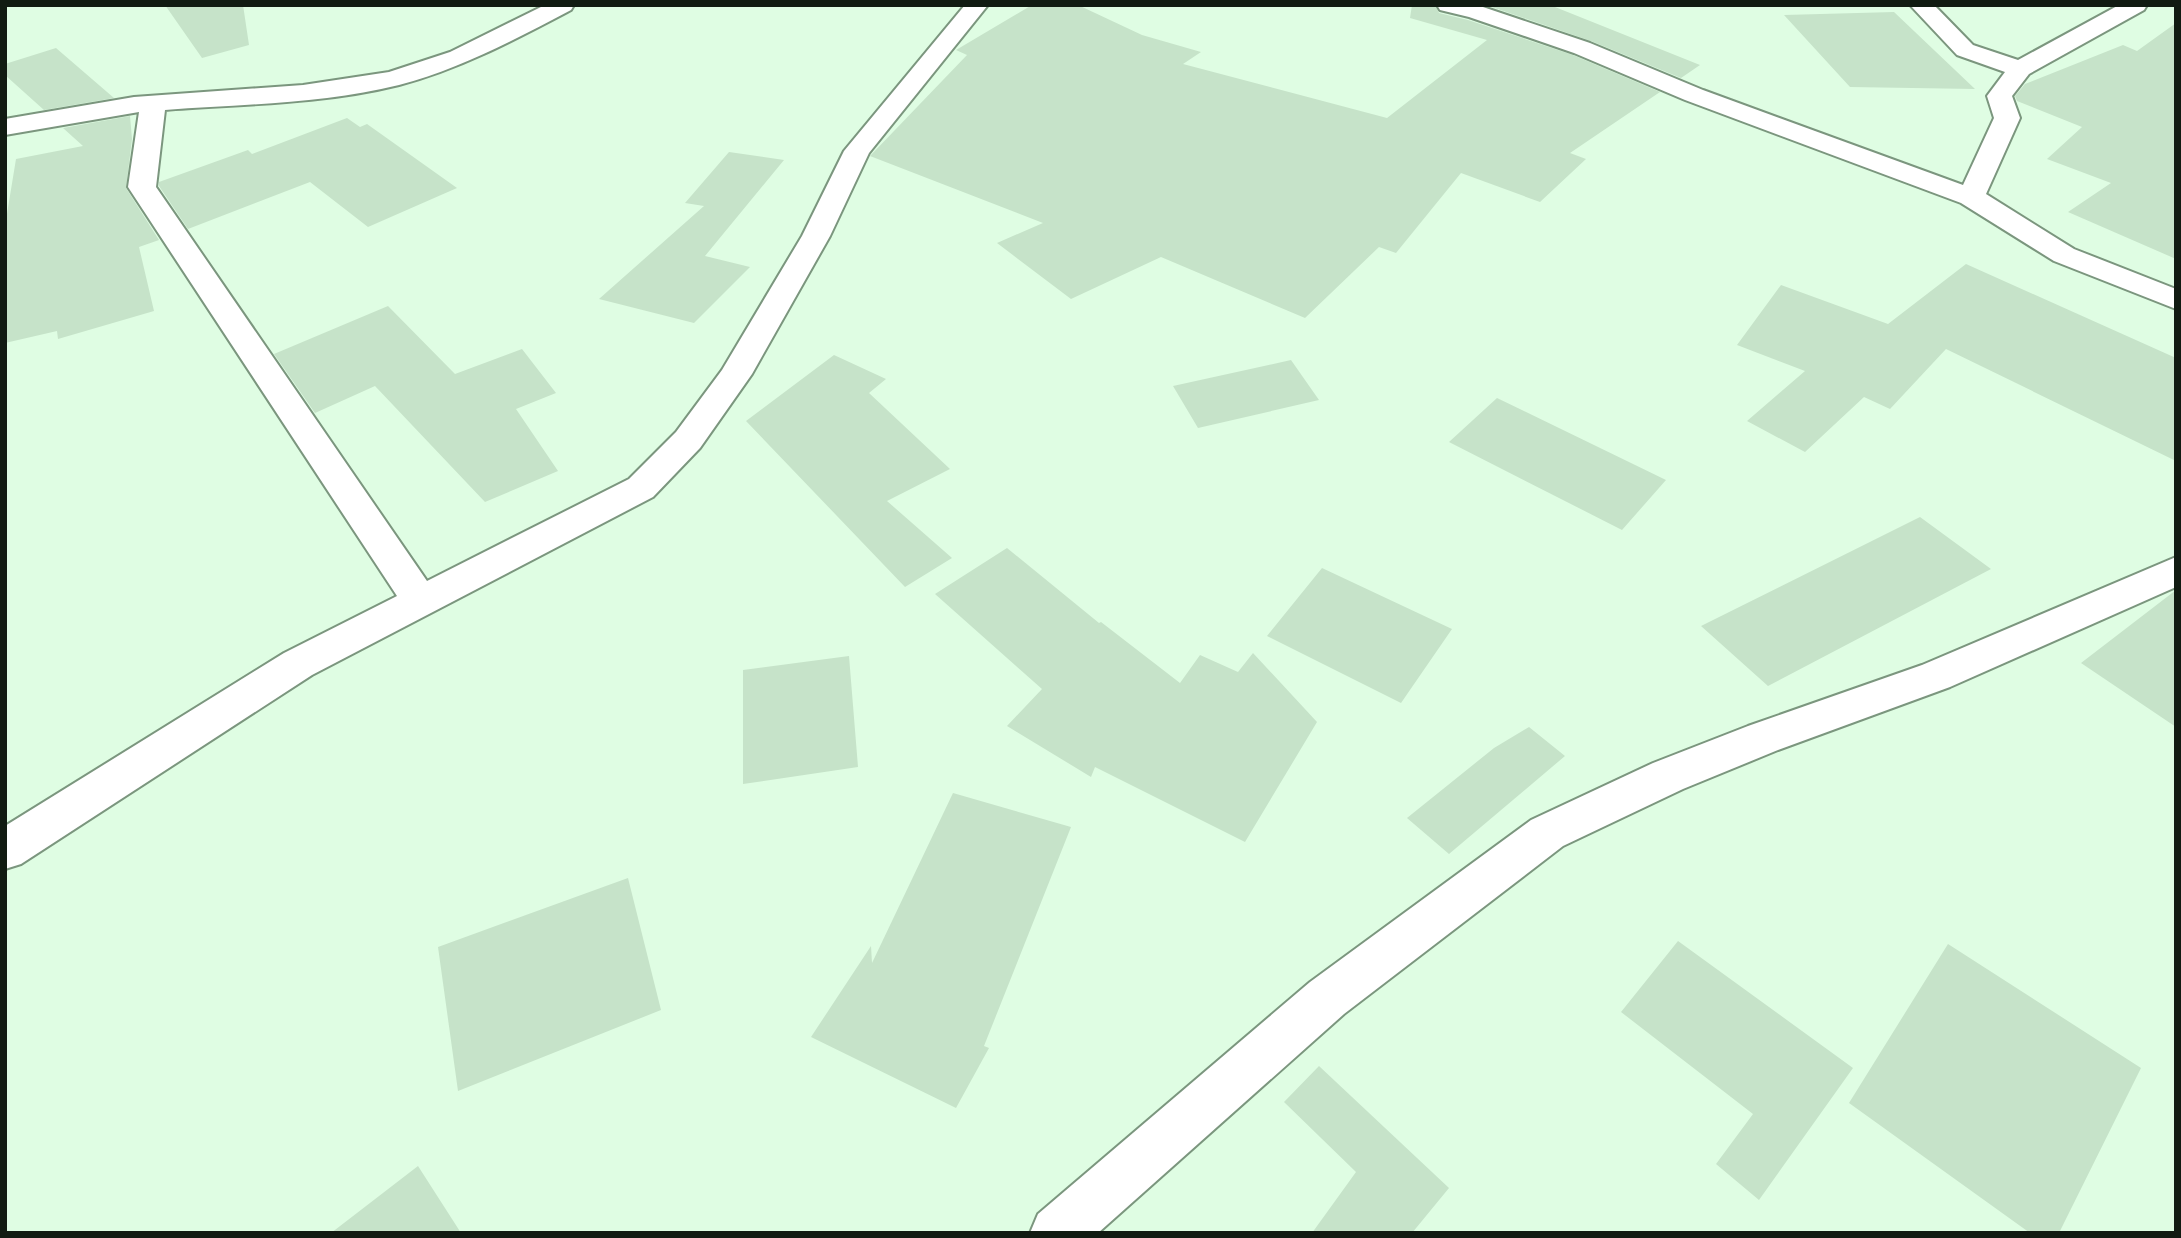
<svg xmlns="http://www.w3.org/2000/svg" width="2181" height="1238" font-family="'Crimson Pro',serif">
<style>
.building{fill:#c6e3c9}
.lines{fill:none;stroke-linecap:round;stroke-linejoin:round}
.minor-casing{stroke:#7b967e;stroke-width:4}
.minor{fill:#fff;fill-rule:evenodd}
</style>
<rect width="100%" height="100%" fill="#dffde3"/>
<!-- building -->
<path class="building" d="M165 5H243L249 45 202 58Z
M1032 5H1078L1142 35 1201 52 1183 64 1387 118 1487 40 1410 18 1412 5H1435L1439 13 1468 20 1573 55 1660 92 1570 153 1586 159 1540 202 1461 173 1396 253 1379 247 1305 318 1161 257 1071 299 997 243 1043 223 870 156 967 55 956 50Z
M1486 5H1550L1700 65 1681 78 1591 41Z
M1894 12 1975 89 1850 87 1784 15Z
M2176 23V259L2068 212 2111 183 2047 159 2082 127 2017 101 2015 96 2025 84 2123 45 2137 51Z
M56 48 114 98 44 110 5 75V64Z
M130 116 132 139 126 188 159 240 139 247 154 311 58 339 57 331 5 343V226L16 159 83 146 63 128Z
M347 118 360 127 367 124 457 188 368 227 310 182 188 229 159 186V182L248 150 252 154Z
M729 152 784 160 705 256 750 267 694 323 599 299 704 206 685 203Z
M1966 264 2176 358V461L1946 349 1890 409 1864 397 1805 452 1747 421 1805 371 1737 345 1781 285 1888 324Z
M388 306 455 374 522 349 556 393 516 409 558 471 485 502 375 386 315 413 274 354Z
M834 355 886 379 869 393 950 469 887 501 952 558 905 587 746 421Z
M1291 360 1319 400 1198 428 1173 386Z
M1497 398 1666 480 1622 530 1449 442Z
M1920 517 1991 569 1768 686 1701 626Z
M1007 548 1099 623 1101 622 1180 683 1200 655 1238 672 1253 653 1317 722 1245 842 1095 767 1091 777 1007 726 1042 689 935 594Z
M1322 568 1452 629 1401 703 1267 636Z
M2176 590V727L2081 663Z
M849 656 858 767 743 784V670Z
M1529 727 1565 756 1449 854 1407 818 1494 748Z
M953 793 1071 827 984 1046 989 1048 956 1108 811 1037 871 946 872 963Z
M628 878 661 1010 458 1091 438 947Z
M1678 941 1853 1068 1759 1200 1716 1164 1753 1114 1621 1012Z
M1948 944 2141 1068 2059 1233H2030L1849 1103Z
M1319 1066 1449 1188 1412 1233H1312L1356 1172 1284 1102Z
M418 1166 461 1233H331Z"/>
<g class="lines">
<defs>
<path id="minor" d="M545 5H574L571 10C516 39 460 69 399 85 323 104 243 104 165 110L156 187 427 581 629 479 676 432 722 370 802 236 844 151 965 5H988L869 153 830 236 752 374 700 448 653 497 312 675 21 864 5 869V826L284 653 397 596 128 187 139 112 5 135V119L134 97 303 85 389 72 450 52Z
M1437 5H1477L1590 43 1703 90 1963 185 1994 118 1987 96 2005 72 1957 55 1910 5H1934L1973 45 2018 60 2119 5H2147L2144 10 2029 74 2012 96 2020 118 1986 194 2074 249 2176 289V309L2054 261 1961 203 1685 100 1574 53 1469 17 1440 10Z
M2176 557V587L1950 687 1778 750 1683 789 1563 846 1344 1014 1098 1233H1030L1038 1214 1310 982 1531 820 1653 763 1748 726 1922 665Z"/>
</defs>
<!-- minor casing -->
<use href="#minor" class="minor-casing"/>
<!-- minor -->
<use href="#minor" class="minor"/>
</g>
<!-- border -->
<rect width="2181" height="1238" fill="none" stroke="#111b12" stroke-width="14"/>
</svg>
